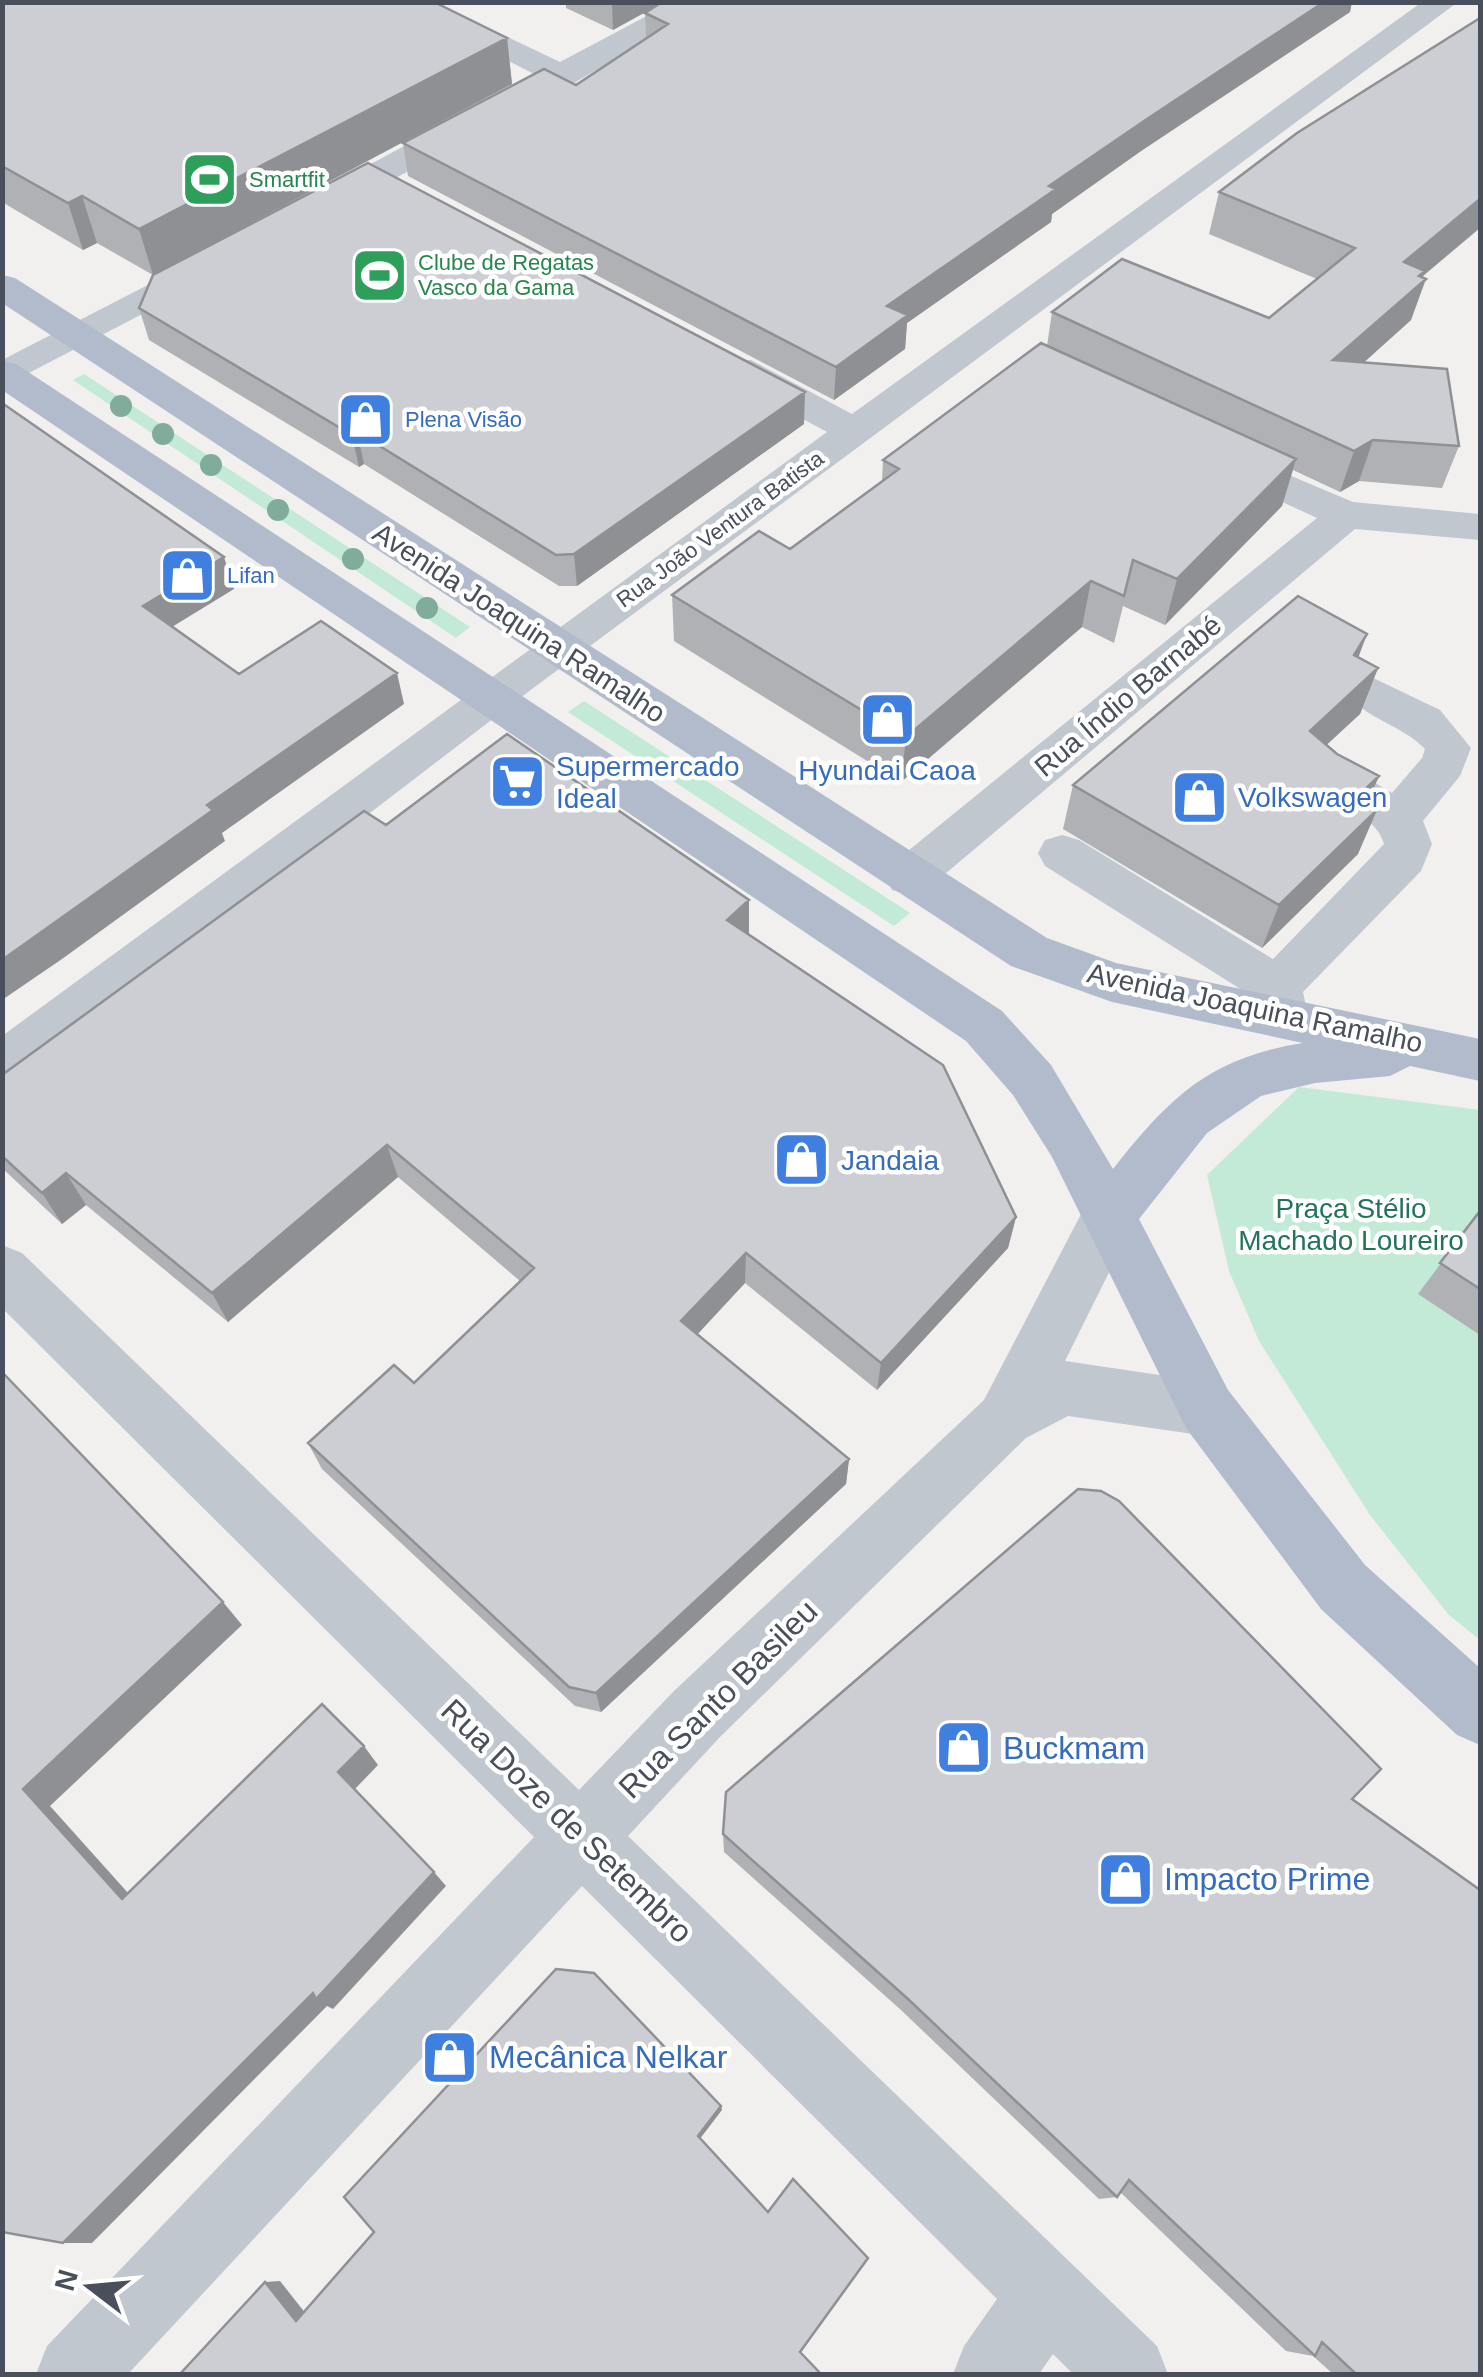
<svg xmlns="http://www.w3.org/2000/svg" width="1483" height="2377" font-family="Helvetica,sans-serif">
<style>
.green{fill:#c2ead7}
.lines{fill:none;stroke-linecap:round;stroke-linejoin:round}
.minor{fill:#c1c7cf;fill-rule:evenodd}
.major{fill:#b2bbcb;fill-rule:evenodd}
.tree{fill:#7fac9b}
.wall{fill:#afb1b5}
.shaded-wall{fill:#8f9094}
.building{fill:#ccced3;stroke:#8f9094;stroke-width:2.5}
.labels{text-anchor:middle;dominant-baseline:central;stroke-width:9;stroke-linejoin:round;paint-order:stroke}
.far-leisure-label{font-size:22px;fill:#27864d;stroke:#fff;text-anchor:start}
.far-shop-label{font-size:22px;fill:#366cbe;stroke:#fff;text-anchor:start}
.far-street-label{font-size:22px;fill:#49505b;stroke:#fff}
.street-label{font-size:28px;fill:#49505b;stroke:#fff}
.shop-label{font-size:28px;fill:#366cbe;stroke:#fff;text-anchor:start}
.park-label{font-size:28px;fill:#217556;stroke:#fff}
.near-street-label{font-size:32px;fill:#49505b;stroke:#fff}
.near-shop-label{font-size:32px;fill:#366cbe;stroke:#fff;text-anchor:start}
</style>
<rect width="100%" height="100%" fill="#f1f0ef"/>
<!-- green -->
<path class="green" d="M84 374 470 627 456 638 73 380Z
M584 701 910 913 894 926 568 712Z
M1299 1087 1480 1110V1640L1448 1614 1370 1515 1259 1341 1229 1271 1207 1175Z"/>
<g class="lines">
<!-- minor -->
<path class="minor" d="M393 2H434L560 62 673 2H712L574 83 328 214H304L298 207 304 200 536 75Z
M1422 2H1458L528 692 21 1080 2 1086V1036L827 432 723 376 718 368 723 360H751L852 414Z
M210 253 223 256 228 264 223 272 2 387V360Z
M1218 445 1353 502 1480 514V540L1355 529 926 890 909 895 892 890 885 877 892 864 1317 518 1204 466 1198 457 1204 448Z
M1369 676 1440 710 1471 748 1460 776 1423 821 1432 844 1421 871 1303 992 1308 1016 1300 1030 1282 1036 1264 1030 1253 997 1045 866 1038 853 1045 840 1062 835 1079 840 1273 959 1384 844C1375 808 1320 808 1303 779L1309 767C1338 759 1367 778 1392 793L1422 758 1425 749C1403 725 1362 718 1347 692L1353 681Z
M1111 1188 1131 1195 1139 1212 1065 1361 1207 1382 1228 1390 1237 1409 1228 1428 1207 1436 1068 1416 1026 1438 720 1737 628 1836 1157 2346 1168 2374H1073L1053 2354 1039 2374H953L964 2346 997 2299 582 1886 128 2374H36L47 2346 534 1837 2 1308V1245L22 1253 579 1790 674 1691 984 1400 1091 1195Z"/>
<!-- major -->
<path class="major" d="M2 275 15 278 1047 938 1116 963 1480 1039V1081L1410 1066 1390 1076 1315 1083 1261 1096 1207 1133 1139 1219 1228 1390 1365 1565 1480 1668V1745L1457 1735 1321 1609 1186 1428 1052 1157 1013 1095 966 1041 2 390V361L16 364 1002 1011 1051 1065 1113 1169C1169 1098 1209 1058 1303 1043L1112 1002 1011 966 2 303Z"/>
</g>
<!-- trees -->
<g class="tree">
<circle cx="121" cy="406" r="11"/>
<circle cx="163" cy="434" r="11"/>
<circle cx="211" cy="465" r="11"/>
<circle cx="278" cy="510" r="11"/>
<circle cx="353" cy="559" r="11"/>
<circle cx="427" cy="608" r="11"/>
</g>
<!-- wall -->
<path class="wall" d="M2 2 507 38 512 84 190 256 804 424 577 586H559L364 464 359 467 149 340 139 308 153 275 97 243 83 250 2 202Z
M563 2H1352L1350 12 1141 151 1052 214 1051 222 907 323 905 349 834 400 408 176 403 143 576 85 646 39 645 12 613 30 566 8V4Z
M1219 192 1423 276 1411 320 1364 362 1459 446 1442 488 1359 481 1340 492 1293 470 1282 506 1165 625 1123 606 1114 643 1082 627 901 782 674 641 672 595 790 549 882 481 883 460 1047 346 1052 312 1269 318 1317 279 1209 234Z
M1358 657 1378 668 1360 714 1326 745 1337 754 1379 776 1367 804 1358 854 1262 948 1063 829 1073 785Z
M386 825 749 935 1016 1217 1008 1248 877 1390 745 1283 697 1334 849 1459 846 1484 601 1712 575 1706 322 1469 308 1443 414 1383 520 1281 398 1177 228 1322 86 1205 62 1224 2 1168V1075Z
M1480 1211V1335L1418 1294Z
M1352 1799 1480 2374H1333L1313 2356 1286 2351 1120 2192 1117 2197 1099 2199 901 2010 724 1852 723 1834Z"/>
<!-- shaded-wall -->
<path class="shaded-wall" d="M612 2H664L613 30Z
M1324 2H1352L1350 12 1141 151 1052 214 1051 222 907 323 905 349 834 400 836 367 887 306 1049 186 1147 119Z
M507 38 512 84 153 275 139 229Z
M82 196 97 243 83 250 68 203Z
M1480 199V228L1423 276 1421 284 1426 279 1411 320 1320 402 1333 360 1404 262Z
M805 392 804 424 577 586 574 554Z
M357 432 364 464 359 467 352 435Z
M1373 440 1359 481 1340 492 1354 451Z
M1296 459 1282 506 1165 625 1177 579Z
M224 557 234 589 154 638 143 606Z
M1091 581 1082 627 901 782 906 737Z
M1367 634 1350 680 1354 655Z
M1378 668 1360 714 1293 776 1310 731Z
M397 673 404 704 222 833 225 841 62 959 2 1000V960L207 805Z
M1379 776 1360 820 1356 798Z
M1377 810 1358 854 1262 948 1279 905Z
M749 900V936L727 920Z
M387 1145 398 1177 228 1322 212 1293Z
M66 1173 86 1205 62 1224 42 1193Z
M1016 1217 1008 1248 877 1390 881 1363Z
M746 1253 745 1283 683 1350 681 1321Z
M849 1459 846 1484 601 1712 596 1693Z
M223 1602 242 1625 50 1806 146 1913 122 1899 23 1789Z
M364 1746 378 1765 354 1790 338 1772Z
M434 1872 446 1886 333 2009 327 2006 92 2243H63Z
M721 2106 722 2110 699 2140 698 2136Z
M280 2281 310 2319 296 2321 265 2282Z"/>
<!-- building -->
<path class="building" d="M2 2H434L507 38 139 229 82 196 68 203 2 166Z
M662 2H1324L1147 119 1049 186 1056 189 887 306 908 315 836 367 403 143 544 69 576 85 668 24 645 13Z
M1480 18V199L1404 262 1425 271 1419 276 1426 279 1333 360 1447 369 1459 446 1373 440 1354 451 1052 312 1122 259 1269 318 1355 248 1219 192 1297 133Z
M368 163 805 392 574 554 556 555 357 432 352 435 139 308 153 275Z
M1041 343 1296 459 1177 579 1133 560 1124 596 1091 581 906 737 672 595 759 531 790 549 899 469 883 460Z
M2 403 224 557 143 606 239 674 321 621 397 673 207 805 213 810 2 960Z
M1298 596 1367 634 1354 655 1378 668 1310 731 1337 754 1379 776 1356 798 1377 810 1279 905 1073 785Z
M507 734 749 900 727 920 943 1065 1016 1217 881 1363 746 1253 681 1321 849 1459 596 1693 569 1687 308 1443 394 1365 414 1383 534 1268 387 1145 212 1293 66 1173 42 1193 2 1156V1075L364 811 386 825Z
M1480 1211V1289L1440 1263Z
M2 1372 223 1602 23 1789 122 1899 322 1704 364 1746 338 1772 434 1872 316 1999 313 1993 63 2243 2 2232Z
M1078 1489 1101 1491 1119 1501 1381 1769 1352 1799 1480 1890V2374H1356L1322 2342 1315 2356 1129 2180 1117 2197 908 1999 723 1834 726 1792Z
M556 1969 594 1973 721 2106 698 2136 768 2212 793 2179 868 2258 800 2352 821 2374H180L265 2282 296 2321 374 2232 344 2197Z"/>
<!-- icons -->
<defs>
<symbol id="stadium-square" viewBox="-11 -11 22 22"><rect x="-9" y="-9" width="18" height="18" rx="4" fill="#2e9e5b" stroke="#fff"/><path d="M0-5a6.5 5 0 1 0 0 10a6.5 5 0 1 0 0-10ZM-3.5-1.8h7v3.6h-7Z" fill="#fff"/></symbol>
<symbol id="shop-square" viewBox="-11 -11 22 22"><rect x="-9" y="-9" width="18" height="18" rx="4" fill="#3f7fe0" stroke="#fff"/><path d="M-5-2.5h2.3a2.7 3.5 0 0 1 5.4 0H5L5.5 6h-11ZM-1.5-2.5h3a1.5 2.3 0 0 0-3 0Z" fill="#fff"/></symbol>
<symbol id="supermarket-square" viewBox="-11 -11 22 22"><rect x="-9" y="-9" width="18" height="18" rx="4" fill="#3f7fe0" stroke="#fff"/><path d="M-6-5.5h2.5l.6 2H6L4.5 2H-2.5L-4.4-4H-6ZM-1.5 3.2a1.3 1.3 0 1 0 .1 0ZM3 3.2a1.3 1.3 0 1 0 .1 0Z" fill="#fff"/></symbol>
</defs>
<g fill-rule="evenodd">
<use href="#stadium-square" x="178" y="148" width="63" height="63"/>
<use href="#stadium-square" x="348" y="244" width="63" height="63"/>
<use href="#shop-square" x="334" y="388" width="63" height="63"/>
<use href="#shop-square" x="156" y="544" width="63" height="63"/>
<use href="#shop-square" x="856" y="688" width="63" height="63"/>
<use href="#supermarket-square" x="486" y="750" width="63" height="63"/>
<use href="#shop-square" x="1168" y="766" width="63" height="63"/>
<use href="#shop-square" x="770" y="1128" width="63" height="63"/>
<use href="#shop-square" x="932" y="1716" width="63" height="63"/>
<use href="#shop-square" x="1094" y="1848" width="63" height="63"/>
<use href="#shop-square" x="418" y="2026" width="63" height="63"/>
</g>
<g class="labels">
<!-- far-leisure labels -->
<g class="far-leisure-label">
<text x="249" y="179">Smartfit</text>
<text x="418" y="262">Clube de Regatas<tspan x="418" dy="25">Vasco da Gama</tspan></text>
</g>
<!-- far-shop labels -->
<g class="far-shop-label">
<text x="405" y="419">Plena Visão</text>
<text x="227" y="575">Lifan</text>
</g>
<!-- far-street labels -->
<g class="far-street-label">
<text transform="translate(720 529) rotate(-36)">Rua João Ventura Batista</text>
</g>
<!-- street labels -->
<g class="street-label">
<text transform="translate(519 623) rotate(33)">Avenida Joaquina Ramalho</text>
<text transform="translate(1128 696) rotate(-40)">Rua Índio Barnabé</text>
<text transform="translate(1255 1008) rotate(12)">Avenida Joaquina Ramalho</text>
</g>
<!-- shop labels -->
<g class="shop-label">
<text x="556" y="766">Supermercado<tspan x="556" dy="32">Ideal</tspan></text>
<text x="887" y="770" text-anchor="middle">Hyundai Caoa</text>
<text x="1238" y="797">Volkswagen</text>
<text x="841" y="1160">Jandaia</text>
</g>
<!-- park labels -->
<g class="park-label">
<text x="1351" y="1208">Praça Stélio<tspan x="1351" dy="32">Machado Loureiro</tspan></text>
</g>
<!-- near-street labels -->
<g class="near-street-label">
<text transform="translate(718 1699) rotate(-45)">Rua Santo Basileu</text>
<text transform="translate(567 1821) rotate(44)">Rua Doze de Setembro</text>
</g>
<!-- near-shop labels -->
<g class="near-shop-label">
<text x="1003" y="1748">Buckmam</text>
<text x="1164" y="1879">Impacto Prime</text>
<text x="489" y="2057">Mecânica Nelkar</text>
</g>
</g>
<!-- border -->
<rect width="1483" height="2377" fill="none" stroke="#49505b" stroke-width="10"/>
<!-- north arrow -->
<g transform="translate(90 2287) rotate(286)" stroke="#ffffff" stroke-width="8" paint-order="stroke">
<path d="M0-8L18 38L0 25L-18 38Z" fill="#49505b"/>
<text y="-15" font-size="28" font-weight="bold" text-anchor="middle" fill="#49505b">N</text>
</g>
</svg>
